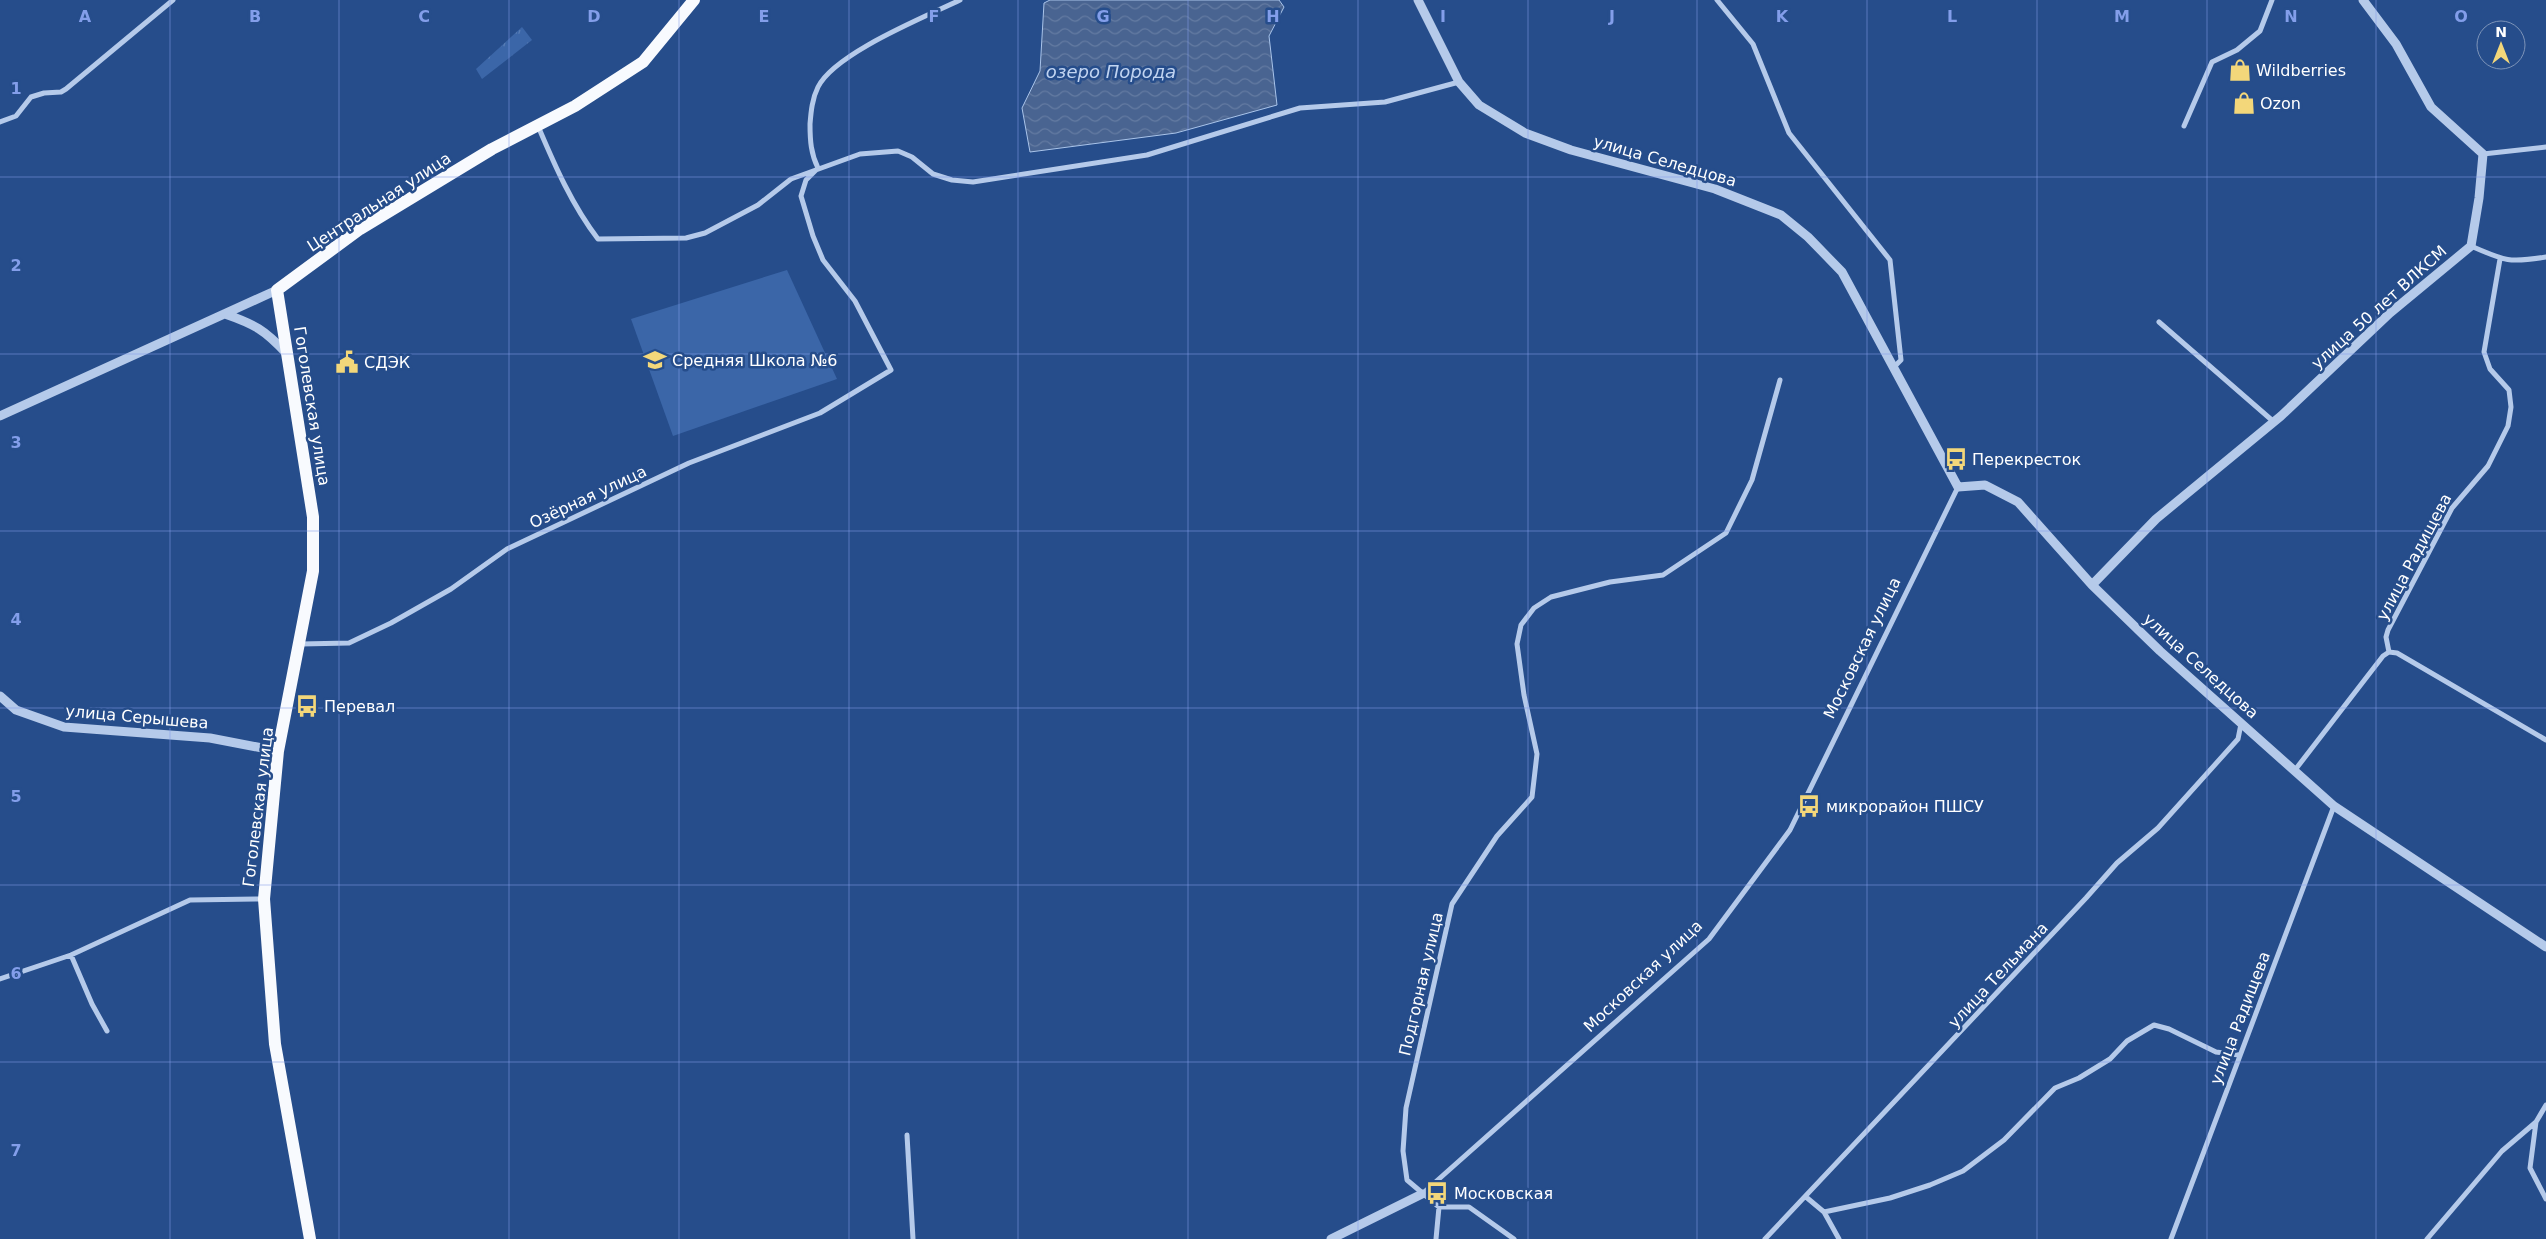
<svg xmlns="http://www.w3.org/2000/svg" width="2546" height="1239" font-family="'DejaVu Sans',sans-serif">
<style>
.park{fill:url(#park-tufts)}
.garden{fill:#3b66a8}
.water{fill:url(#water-waves);stroke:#a9c4ea}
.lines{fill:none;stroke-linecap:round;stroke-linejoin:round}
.minor{stroke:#b5caea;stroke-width:5}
.tertiary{stroke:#b5caea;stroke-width:9}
.primary{stroke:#f8fafe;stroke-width:12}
.grid{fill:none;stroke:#839eea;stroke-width:1;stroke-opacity:0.55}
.labels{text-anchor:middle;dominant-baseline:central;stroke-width:5;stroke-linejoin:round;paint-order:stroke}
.poi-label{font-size:16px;fill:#fff;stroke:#264d8b;text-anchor:start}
.street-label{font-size:16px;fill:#fff;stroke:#264d8b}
.water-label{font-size:18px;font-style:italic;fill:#c1d4f1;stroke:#264d8b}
.grid-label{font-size:16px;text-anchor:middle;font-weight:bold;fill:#839eea;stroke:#264d8b;stroke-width:5;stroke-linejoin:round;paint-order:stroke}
</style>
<defs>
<pattern id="park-tufts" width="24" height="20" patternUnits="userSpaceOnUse" patternTransform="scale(1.25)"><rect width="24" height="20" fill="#3b66a8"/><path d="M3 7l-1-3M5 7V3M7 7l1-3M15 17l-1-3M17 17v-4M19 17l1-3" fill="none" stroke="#587db5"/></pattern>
<pattern id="water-waves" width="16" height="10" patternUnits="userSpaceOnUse" patternTransform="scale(1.25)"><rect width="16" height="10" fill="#496491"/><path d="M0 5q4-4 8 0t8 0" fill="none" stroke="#647ba2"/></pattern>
</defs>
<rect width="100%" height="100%" fill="#264d8b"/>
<!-- park -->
<path class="park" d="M522 27 532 40 482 79 476 69Z"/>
<!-- garden -->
<path class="garden" d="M787 270 837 379 673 436 631 319Z"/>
<!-- water -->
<path class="water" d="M1050 0H1279L1284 7 1269 36 1277 105 1176 133 1030 152 1022 108 1040 71 1044 3Z"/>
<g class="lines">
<!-- minor -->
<path class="minor" d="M1717 0 1753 44 1789 133 1890 260 1901 360 1894 367
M0 122 16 116 31 97 44 93 61 92 66 89 173 0
M538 126C555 166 572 205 598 239L686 238 705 233 758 205 791 179 860 154 898 151 912 157 933 174 952 180 973 182 1147 155 1300 108 1385 102 1459 82
M2184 126 2212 62 2237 50 2260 31 2272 0
M2483 154 2546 147
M2471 246C2505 261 2509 263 2546 257
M2159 322 2274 422
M301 644 349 643 391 623 451 589 507 549 689 463 820 413 891 370 855 301 823 260 813 236 801 196 806 180 818 168C811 154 810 141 810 124 811 112 812 99 818 87 835 53 925 17 960 0
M2389 652 2386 637 2388 630 2452 508 2488 466 2508 426 2511 407 2509 390 2490 369 2484 352 2500 259
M2389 652 2397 653 2546 740
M2295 770 2383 656 2389 652
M71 955 92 1004 107 1031
M0 979 71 955 190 900 263 899
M2536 1122 2530 1168 2546 1199
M907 1135 913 1239
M1422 1194 1709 939 1790 830 1958 487
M1806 1197 1824 1212 1839 1239
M1439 1207H1469L1514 1239
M1824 1212 1890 1198 1930 1185 1963 1171 2004 1140 2055 1088 2079 1078 2110 1059 2127 1041 2154 1025 2169 1029 2216 1052 2239 1055
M1436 1239 1439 1207 1407 1180 1403 1151 1406 1108 1452 904 1497 836 1532 797 1537 754 1524 695 1517 644 1521 625 1534 608 1551 597 1610 582 1663 575 1726 533 1752 480 1780 380
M1765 1239 2086 898 2117 863 2158 828 2238 739 2241 724
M2171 1239 2334 806
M2427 1239 2502 1151 2536 1122 2546 1105"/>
<!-- tertiary -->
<path class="tertiary" d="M1418 0 1459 82 1479 105 1525 133 1571 150 1715 189 1781 215 1808 237 1842 272 1958 487 1985 485 2018 502 2092 585 2160 651 2334 806 2546 947
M225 314C254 324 265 330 286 353
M0 416 277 290
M2092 585 2156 519 2281 416 2390 313 2471 246 2479 198 2483 154 2431 107 2396 44 2363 0
M0 696 16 710 64 727 210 738 278 751
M1331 1239 1422 1194"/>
<!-- primary -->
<path class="primary" d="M310 1239 275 1044 264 899 278 751 313 571V517L277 290 360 229 492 149 575 106 643 62 694 0"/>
</g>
<!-- grid -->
<path class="grid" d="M170 0V1239M339 0V1239M509 0V1239M679 0V1239M849 0V1239M1018 0V1239M1188 0V1239M1358 0V1239M1528 0V1239M1697 0V1239M1867 0V1239M2037 0V1239M2207 0V1239M2376 0V1239M0 177H2546M0 354H2546M0 531H2546M0 708H2546M0 885H2546M0 1062H2546"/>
<!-- icons -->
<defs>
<symbol id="shop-bare" viewBox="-9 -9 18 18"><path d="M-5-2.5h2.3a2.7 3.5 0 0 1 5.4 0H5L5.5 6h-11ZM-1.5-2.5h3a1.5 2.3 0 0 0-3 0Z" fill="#f3d77a" stroke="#264d8b" stroke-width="2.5" paint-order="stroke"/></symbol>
<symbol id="school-bare" viewBox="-9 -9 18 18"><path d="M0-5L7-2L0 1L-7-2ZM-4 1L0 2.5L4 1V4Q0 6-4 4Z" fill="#f3d77a" stroke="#264d8b" stroke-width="2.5" paint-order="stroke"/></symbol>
<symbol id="civic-bare" viewBox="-9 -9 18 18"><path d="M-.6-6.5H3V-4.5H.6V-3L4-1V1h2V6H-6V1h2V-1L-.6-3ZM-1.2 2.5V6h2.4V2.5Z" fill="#f3d77a" stroke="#264d8b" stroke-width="2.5" paint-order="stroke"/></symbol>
<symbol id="bus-bare" viewBox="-9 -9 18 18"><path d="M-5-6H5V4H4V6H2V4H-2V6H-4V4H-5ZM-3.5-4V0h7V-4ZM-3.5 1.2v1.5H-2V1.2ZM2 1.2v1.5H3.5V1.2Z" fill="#f3d77a" stroke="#264d8b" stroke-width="2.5" paint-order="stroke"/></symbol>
</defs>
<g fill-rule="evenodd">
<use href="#shop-bare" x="2224" y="54" width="32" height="32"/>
<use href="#shop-bare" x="2228" y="87" width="32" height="32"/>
<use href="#school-bare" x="639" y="344" width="32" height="32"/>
<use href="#civic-bare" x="331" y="346" width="32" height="32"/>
<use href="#bus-bare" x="1940" y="443" width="32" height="32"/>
<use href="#bus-bare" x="291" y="690" width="32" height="32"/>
<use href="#bus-bare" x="1793" y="790" width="32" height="32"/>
<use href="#bus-bare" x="1421" y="1177" width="32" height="32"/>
</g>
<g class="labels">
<!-- poi labels -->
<g class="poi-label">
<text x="2256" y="70">Wildberries</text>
<text x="2260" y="103">Ozon</text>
<text x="672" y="360">Средняя Школа №6</text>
<text x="364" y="362">СДЭК</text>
<text x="1972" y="459">Перекресток</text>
<text x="324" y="706">Перевал</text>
<text x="1826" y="806">микрорайон ПШСУ</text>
<text x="1454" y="1193">Московская</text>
</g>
<!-- street labels -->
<g class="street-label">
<text transform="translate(1665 161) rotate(16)">улица Селедцова</text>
<text transform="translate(379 202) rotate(-33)">Центральная улица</text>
<text transform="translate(2379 307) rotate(-42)">улица 50 лет ВЛКСМ</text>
<text transform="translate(312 406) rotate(81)">Гоголевская улица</text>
<text transform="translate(588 497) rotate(-25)">Озёрная улица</text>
<text transform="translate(2414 557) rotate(-62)">улица Радищева</text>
<text transform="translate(1862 648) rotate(-64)">Московская улица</text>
<text transform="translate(2201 666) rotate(42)">улица Селедцова</text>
<text transform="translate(137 717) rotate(5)">улица Серышева</text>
<text transform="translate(258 807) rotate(-83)">Гоголевская улица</text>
<text transform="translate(1998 975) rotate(-47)">улица Тельмана</text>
<text transform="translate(1643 976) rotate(-43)">Московская улица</text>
<text transform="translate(1421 984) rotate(-77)">Подгорная улица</text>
<text transform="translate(2240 1018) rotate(-69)">улица Радищева</text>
</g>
<!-- water labels -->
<g class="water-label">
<text x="1111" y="71">озеро Порода</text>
</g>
</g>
<g class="grid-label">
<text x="85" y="22">A</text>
<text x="255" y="22">B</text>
<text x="424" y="22">C</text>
<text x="594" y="22">D</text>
<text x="764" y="22">E</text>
<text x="934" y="22">F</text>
<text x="1103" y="22">G</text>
<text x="1273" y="22">H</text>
<text x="1443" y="22">I</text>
<text x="1612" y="22">J</text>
<text x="1782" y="22">K</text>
<text x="1952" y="22">L</text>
<text x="2122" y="22">M</text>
<text x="2291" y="22">N</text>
<text x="2461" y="22">O</text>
<text x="16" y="94">1</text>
<text x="16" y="271">2</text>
<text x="16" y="448">3</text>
<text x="16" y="625">4</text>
<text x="16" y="802">5</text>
<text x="16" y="979">6</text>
<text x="16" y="1156">7</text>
</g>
<!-- north arrow -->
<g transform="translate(2501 45)"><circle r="24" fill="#264d8b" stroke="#7d94b9"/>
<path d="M0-4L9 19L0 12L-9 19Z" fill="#f3d77a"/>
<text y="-8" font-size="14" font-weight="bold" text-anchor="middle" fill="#ffffff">N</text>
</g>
</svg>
